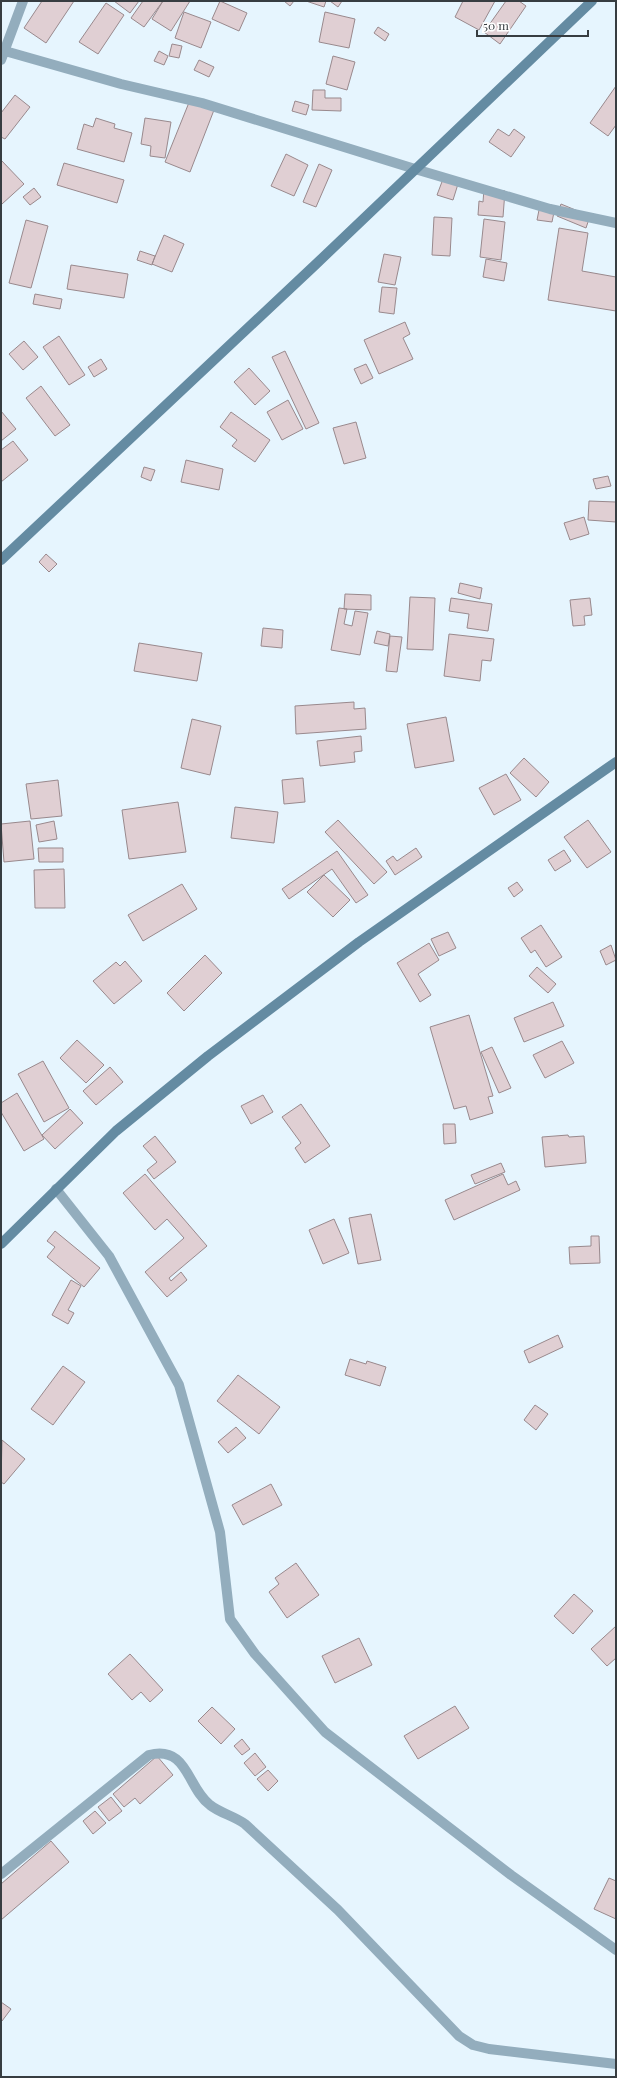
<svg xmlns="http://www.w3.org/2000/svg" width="617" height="2078" font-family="'Playfair Display',serif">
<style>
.building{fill:#e0cfd3;stroke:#99898d}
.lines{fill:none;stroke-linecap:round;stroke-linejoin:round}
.street{stroke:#93adbd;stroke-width:10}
.secondary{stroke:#648ba2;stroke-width:10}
</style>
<rect width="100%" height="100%" fill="#e6f5fe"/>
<!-- building -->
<path class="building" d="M42 1H74L46 43 24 28Z
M114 1H139L130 13Z
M143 1H163L144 27 131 18Z
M163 1H190L171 31 152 19Z
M220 1 247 13 239 31 212 19Z
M284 1H294L290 6Z
M306 1H326L324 7Z
M330 1H342L338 7Z
M463 1H495L479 30 455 17Z
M506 1H519L526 6 500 44 484 32Z
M106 3 124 15 98 54 79 42Z
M184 12 211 22 201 48 175 38Z
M325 12 355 19 349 48 319 42Z
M378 27 389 34 385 41 374 33Z
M172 44 182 46 179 58 169 56Z
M159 51 168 56 164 65 154 61Z
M333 56 355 62 347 90 326 84Z
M199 60 214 67 209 77 194 70Z
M616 86V125L608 136 590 123Z
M313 90H325V98H341V111L312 110Z
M15 95 30 107 5 139 1 137V113Z
M190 100 214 110 190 172 165 162Z
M295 101 309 105 306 115 292 111Z
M96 118 115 124 114 128 132 133 124 162 77 149 84 124 93 127Z
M145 118 171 122 165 158 150 156 151 146 141 144Z
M498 129 509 136 514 129 525 137 511 157 489 142Z
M286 154 308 165 294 196 271 186Z
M1 160 24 184 2 204 1 203Z
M64 163 124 180 117 203 57 185Z
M319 164 332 170 316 207 303 202Z
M443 179 458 184 453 200 437 195Z
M34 188 41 197 30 205 23 197Z
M484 189 505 191 503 217 478 215 479 201 483 202Z
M561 204 590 216 586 228 557 216Z
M539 210 554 212 552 222 537 220Z
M434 217 452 218 450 256 432 255Z
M484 219 505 222 501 260 480 257Z
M26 220 48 226 31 288 9 283Z
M559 228 588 233 582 271 616 277V311L548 300Z
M164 235 184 244 172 272 152 264Z
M140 251 155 256 152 265 137 260Z
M384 254 401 257 395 285 378 282Z
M486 259 507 263 504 281 483 277Z
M71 265 128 274 124 298 67 289Z
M382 287 397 288 394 314 379 312Z
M35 294 62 299 60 309 33 304Z
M405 322 410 334 403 338 413 359 379 374 364 340Z
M59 336 85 375 69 385 43 347Z
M24 341 38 357 23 370 9 354Z
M285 351 319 423 306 429 272 357Z
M101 359 107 369 94 377 88 367Z
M366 364 373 378 361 384 354 369Z
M249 368 270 391 255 405 234 382Z
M41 386 70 425 55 436 26 398Z
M288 400 303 429 282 440 267 412Z
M1 411 16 429 1 441Z
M231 412 270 440 255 462 232 446 237 440 220 427Z
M356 422 366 458 344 464 333 428Z
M13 441 28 460 1 482V450Z
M186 460 223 469 219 490 181 482Z
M144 467 155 470 151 481 141 477Z
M608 476 611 486 596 489 593 479Z
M589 501 616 502V522L588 520Z
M584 517 589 534 570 540 564 523Z
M46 554 57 564 49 572 39 562Z
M460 583 482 588 480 599 458 593Z
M345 594 371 595V610L344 609Z
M410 597 435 598 433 650 407 649Z
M451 598 492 604 488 631 467 628 469 614 449 611Z
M590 598 592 615 584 616 585 625 573 626 570 600Z
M339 608 347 609 344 624 352 626 355 611 368 613 360 655 331 650Z
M263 628 283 630 282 648 261 646Z
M377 631 390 634 388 646 374 643Z
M449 634 494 639 491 661 482 660 480 681 444 676Z
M390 636 402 637 397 672 386 671Z
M139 643 202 653 197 681 134 671Z
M354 702V709L365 708 366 729 296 734 295 706Z
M446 717 454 761 415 768 407 724Z
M192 719 221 726 210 775 181 768Z
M361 736 362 751 354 752 355 762 320 766 317 741Z
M524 758 549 782 536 797 510 773Z
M506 774 521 800 494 815 479 788Z
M303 778 305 802 284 804 282 780Z
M58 780 62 816 31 819 26 784Z
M178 802 186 852 129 859 122 810Z
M235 807 278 812 274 843 231 838Z
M338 820 387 872 374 884 325 832Z
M588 820 611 852 587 868 564 837Z
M30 821 34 859 4 862 1 824Z
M54 821 57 839 39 842 36 825Z
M38 848H63V862H39Z
M416 848 422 857 395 875 386 861 393 856 397 861Z
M564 850 571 861 555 871 548 860Z
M337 851 368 895 356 903 332 869 289 899 282 889Z
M64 869 65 908H35L34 870Z
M324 875 350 900 333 917 307 892Z
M517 882 523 890 514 897 508 888Z
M182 884 197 909 143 941 128 915Z
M541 925 562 957 546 967 535 950 531 953 521 938Z
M448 932 456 948 439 956 431 939Z
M429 943 439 960 418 974 431 995 420 1002 397 963Z
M611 945 616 960 606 965 600 951Z
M205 955 222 973 184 1011 167 993Z
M125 961 142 981 114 1004 93 981 116 962 120 966Z
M537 967 556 984 548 993 529 976Z
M553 1002 564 1026 524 1042 514 1018Z
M469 1015 493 1096 488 1097 493 1113 470 1120 466 1106 454 1109 430 1027Z
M77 1040 104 1065 86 1083 60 1058Z
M562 1041 574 1063 545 1078 533 1055Z
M492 1047 511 1088 499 1093 481 1052Z
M43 1061 69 1108 44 1122 18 1074Z
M110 1067 123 1082 96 1105 83 1091Z
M17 1093 44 1139 24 1151 1 1112V1103Z
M263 1095 273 1112 251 1124 241 1106Z
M301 1104 330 1146 305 1163 295 1148 301 1143 282 1117Z
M70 1109 83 1123 55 1149 42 1135Z
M443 1124H455L456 1143 444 1144Z
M568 1135 569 1137 584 1136 586 1163 545 1167 542 1137Z
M155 1136 176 1162 154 1179 147 1170 157 1162 143 1146Z
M501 1163 505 1172 475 1184 471 1175Z
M145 1174 207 1246 169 1278 171 1281 181 1272 187 1280 167 1297 145 1272 184 1238 167 1219 155 1230 123 1193Z
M503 1174 508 1185 516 1181 520 1190 454 1220 445 1200Z
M371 1214 381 1260 358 1264 349 1218Z
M334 1219 349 1253 323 1264 309 1230Z
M55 1231 100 1268 84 1287 47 1257 55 1247 47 1241Z
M591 1236H599L600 1263 570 1264 569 1247 591 1246Z
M71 1280 81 1286 68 1310 74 1313 68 1324 52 1315Z
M558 1335 563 1347 529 1363 524 1351Z
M350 1359 366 1364 367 1361 386 1367 380 1386 345 1375Z
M63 1366 85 1382 53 1425 31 1409Z
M238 1375 280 1407 259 1434 217 1401Z
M535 1405 548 1414 536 1430 524 1420Z
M236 1427 246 1438 228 1453 218 1442Z
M2 1440 25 1459 4 1484 1 1482Z
M271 1484 282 1505 243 1525 232 1505Z
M296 1563 319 1595 287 1618 269 1592 279 1584 275 1578Z
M574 1594 593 1611 573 1634 554 1616Z
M616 1626V1658L607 1666 591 1649Z
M359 1638 372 1665 335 1683 322 1656Z
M130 1654 163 1690 150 1702 141 1692 132 1700 108 1674Z
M455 1706 469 1728 418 1759 404 1736Z
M212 1707 235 1729 221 1744 198 1721Z
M242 1739 250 1749 242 1755 234 1746Z
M255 1753 266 1767 255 1776 244 1763Z
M157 1756 173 1775 140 1804 135 1798 124 1807 113 1794Z
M268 1770 278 1781 268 1791 257 1779Z
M111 1797 122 1811 109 1821 98 1807Z
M95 1811 106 1823 93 1834 83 1821Z
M51 1841 69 1862 1 1920V1884Z
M609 1878 616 1881V1919L594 1909Z
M1 2002 11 2009 2 2021 1 2020Z"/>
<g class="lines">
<!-- street -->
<path class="street" d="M5 51 121 84 202 103 415 169 550 209 616 223
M1 60 23 1
M56 1189 109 1256 179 1385 220 1532 230 1619 255 1654 325 1732 511 1875 616 1950
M1 1874 149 1755C188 1745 187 1788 210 1805 220 1813 234 1816 245 1824L338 1910 459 2036 473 2045 489 2049 616 2064"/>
<!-- secondary -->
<path class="secondary" d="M1 560 314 266 592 1
M1 1244 116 1131 208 1056 359 942 616 762"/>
</g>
<!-- border -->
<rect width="617" height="2078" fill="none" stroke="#373d41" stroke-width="4"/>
<!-- scale -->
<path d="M477 30v6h111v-6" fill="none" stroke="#373d41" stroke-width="2"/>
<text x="483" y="30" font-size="12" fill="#373d41" stroke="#ffffff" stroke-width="3" paint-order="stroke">50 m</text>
</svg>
